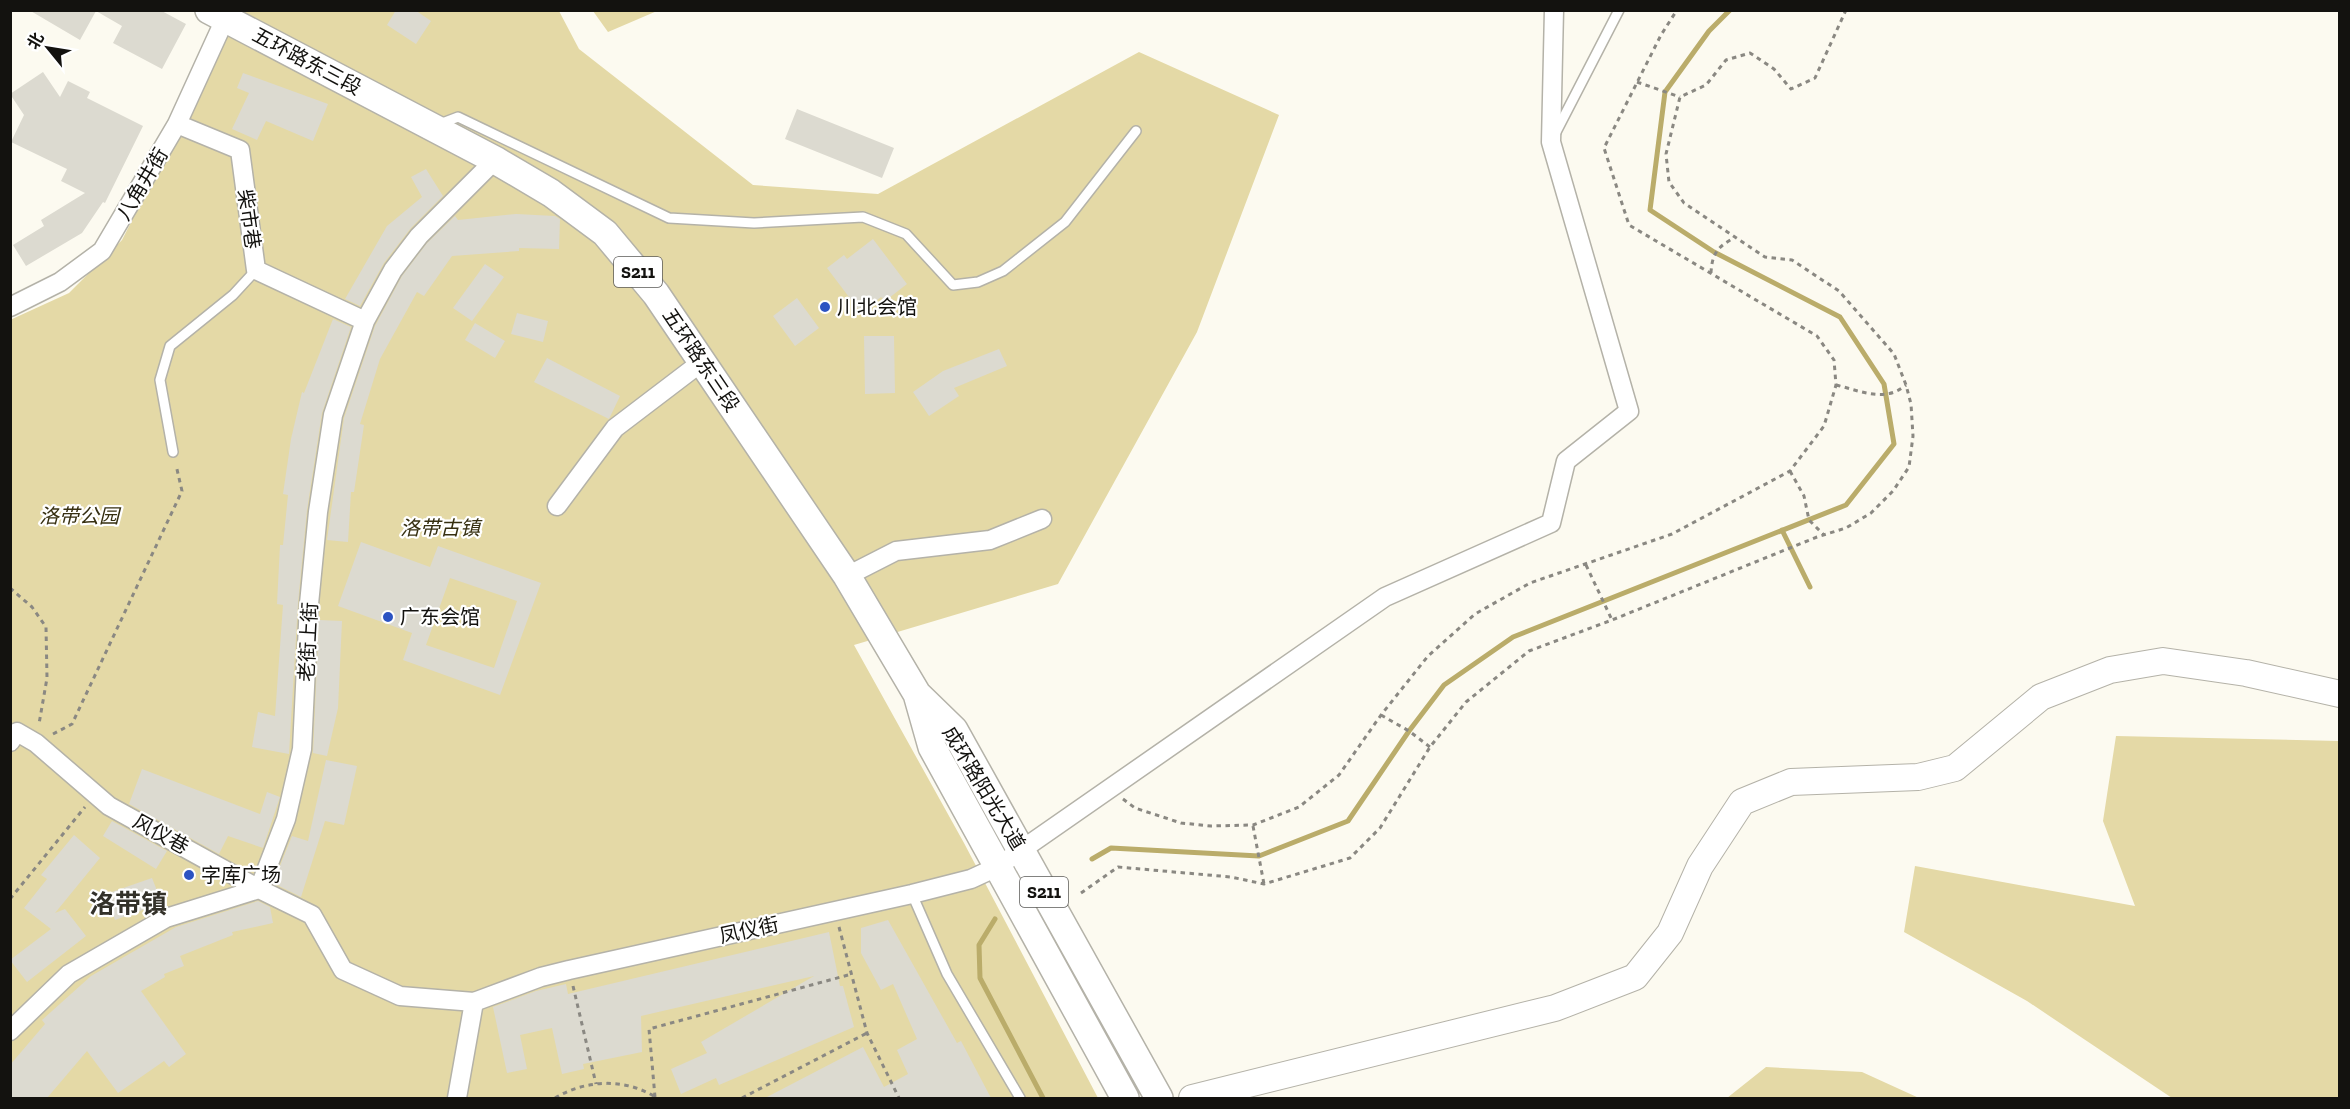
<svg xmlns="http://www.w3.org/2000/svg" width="2350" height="1109" font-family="'Zilla Slab','Noto Sans SC',serif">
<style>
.green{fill:#e4d9a6}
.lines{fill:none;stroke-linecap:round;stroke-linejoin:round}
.stream{stroke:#baac6a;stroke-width:5}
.building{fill:#dcdad0;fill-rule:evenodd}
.lane-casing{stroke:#b4b2a8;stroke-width:12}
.street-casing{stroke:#b4b2a8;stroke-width:21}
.secondary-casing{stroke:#b4b2a8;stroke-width:28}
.primary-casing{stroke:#b4b2a8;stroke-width:30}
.path{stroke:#8a8882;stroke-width:3;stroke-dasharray:4.5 4.5;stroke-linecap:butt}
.lane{stroke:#fff;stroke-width:9}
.street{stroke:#fff;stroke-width:18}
.secondary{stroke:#fff;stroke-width:26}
.primary{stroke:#fff;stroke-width:27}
.poi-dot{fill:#2c53c2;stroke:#fff;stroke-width:2}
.labels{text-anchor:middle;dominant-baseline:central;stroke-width:4.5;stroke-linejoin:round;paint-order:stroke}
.shield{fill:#fff;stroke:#5a5957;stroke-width:1.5}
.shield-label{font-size:18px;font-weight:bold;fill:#13120f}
.street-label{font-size:20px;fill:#13120f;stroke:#fff}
.poi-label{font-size:20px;fill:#13120f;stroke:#fff;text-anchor:start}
.park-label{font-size:20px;font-style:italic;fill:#362f11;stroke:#fff}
.district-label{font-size:26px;font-weight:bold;fill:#333129;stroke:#fff}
</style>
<rect width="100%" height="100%" fill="#fcfaf0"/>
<!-- green -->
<path class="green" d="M238 11H559L579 49 753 185 878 194 1139 52 1279 115 1197 332 1058 584 854 645 964 843 1098 1098H11L10 320 69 293 122 240Z
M593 11H657L608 32Z
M2116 736 2339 741V1098H2172L2027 1001 1904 932 1915 866 2135 906 2103 821Z
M1766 1067 1862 1072 1919 1098H1727Z"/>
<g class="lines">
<!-- stream -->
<path class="stream" d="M1782 530 1810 587
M1092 859 1111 848 1259 856 1348 821 1409 731 1444 685 1513 637 1846 505 1894 444 1884 384 1840 317 1714 252 1650 210 1665 92 1709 31 1730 10
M995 919 979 945 980 978 1043 1098"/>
</g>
<!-- building -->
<path class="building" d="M29 10H160L186 24 162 69 113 43 122 26 96 11 80 40Z
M396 10H415L431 21 416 44 387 25Z
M43 72 60 97 68 81 90 92 87 98 143 126 105 203 103 202 82 233 26 266 13 245 44 226 41 220 85 193 61 181 67 169 11 142 24 115 10 94Z
M243 73 328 104 313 141 266 121 257 140 232 129 249 93 237 88Z
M797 109 894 148 882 178 785 139Z
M426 169 443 196 411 228 384 263 360 306 345 299 387 226 422 197 411 177Z
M516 214 555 216 560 219 559 249 519 248V251L452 256 424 296 417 292 380 359 360 424 364 425 354 492H351L348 542 327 540 344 418 375 326 402 276 427 243 455 216 458 220Z
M873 239 907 284 885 301 881 297 861 313 827 268 844 255 847 259Z
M485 264 504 277 472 321 453 308Z
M797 298 819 328 795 346 773 316Z
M517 313 548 321 543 342 511 334Z
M333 319 351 327 322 413 307 510 298 603 289 754 252 747 258 712 275 716 283 605 277 604 280 545H283L288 495 283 494 291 439 302 392 304 393Z
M475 323 505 341 495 358 465 340Z
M864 336H894L895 393 865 394Z
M999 349 1007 366 954 388 959 396 929 416 913 392 943 371Z
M547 358 620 396 609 419 534 382Z
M361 542 430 567 438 546 541 583 500 695 403 660 412 633 338 606ZM450 578 517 601 494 668 426 645Z
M319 620 342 621 338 708 327 756 313 753Z
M326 760 357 766 344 825 325 821 301 897 273 883 292 836 308 841Z
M142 769 260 814 267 792 280 797 263 848 228 836 219 854 129 804Z
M112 821 167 851 156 869 103 836Z
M74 835 100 858 55 913 65 909 86 936 27 982 10 960 51 929 24 908 47 879 41 875Z
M152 878 162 903 115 920 106 894Z
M258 901 270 907 273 923 232 932 233 935 180 956 184 966 164 974 165 977 141 991 186 1054 169 1067 164 1061 118 1093 87 1051 47 1098H10V1065L45 1024 42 1020 91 976 176 927Z
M888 920 957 1043 961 1041 991 1098H765L863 1047 884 1087 908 1074 897 1050 917 1039 893 984 881 990 861 953V928Z
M829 932 840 986H843L854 1027 719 1085 716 1078 681 1094 671 1069 707 1053 701 1042 814 976 641 1016 642 1052 583 1064 584 1069 562 1074 552 1028 520 1035 527 1069 507 1073 493 1007 536 991 566 984 568 994Z"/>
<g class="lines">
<defs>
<path id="lane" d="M437 125 458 117 669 218 754 223 863 217 906 234 953 285 978 282 1003 271 1065 222 1136 131
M1555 134 1619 10
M173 452 160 380 170 346 233 295 256 270
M912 894 947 974 1020 1098"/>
<path id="street" d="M177 124 240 150 256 270 365 321
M10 307 60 282 102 251 177 124 225 19
M557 506 615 428 703 361
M847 576 896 551 990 540 1042 519
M10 742 17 732 36 743 109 806 259 889 312 915 343 970 400 996 474 1002 541 977 569 970 912 894 971 879 997 867 1385 597 1551 523 1566 461 1629 411 1551 142 1554 10
M10 1031 69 974 166 918 259 889 286 819 302 749 309 604 318 512 333 415 365 321 393 270 419 236 495 160
M457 1098 474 1002"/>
<path id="secondary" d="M1192 1098 1555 1008 1635 977 1670 933 1700 866 1742 802 1791 782 1918 777 1955 768 2041 697 2110 670 2163 661 2246 673 2340 694"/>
<path id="primary" d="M209 10 495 160 551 193 605 233 656 294 847 576 917 694 932 747 1125 1098
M918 695 954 730 1159 1098"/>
</defs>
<!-- lane casing -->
<use href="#lane" class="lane-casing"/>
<!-- street casing -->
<use href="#street" class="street-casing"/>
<!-- secondary casing -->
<use href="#secondary" class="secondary-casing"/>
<!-- primary casing -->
<use href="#primary" class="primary-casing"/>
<!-- path -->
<path class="path" d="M1637 82 1680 97
M1711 273C1712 254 1717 247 1734 238
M1836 385C1861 391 1885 403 1906 385
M1790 471 1804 496 1809 520 1824 535
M1586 565 1612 620
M10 588 32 607 46 627 47 678 39 724
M1381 715 1409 731 1430 747
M53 734 72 724 182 491 176 465
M1123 799 1135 808 1181 823 1211 826 1253 825 1299 807 1339 775 1381 715 1428 656 1475 614 1530 583 1672 534 1790 471 1824 426 1836 385 1834 360 1817 336 1629 225 1604 148 1661 35 1677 10
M1253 826 1264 884
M1081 893 1118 867 1231 877 1264 884 1350 858 1380 828 1430 747 1466 702 1529 651 1612 620 1817 537 1846 528 1871 513 1893 491 1909 467 1913 436 1911 404 1906 385 1894 354 1839 291 1792 260 1765 257 1684 203 1669 182 1666 154 1680 97 1706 85 1726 60 1750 53 1774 69 1791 89 1815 78 1846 10
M10 899 85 807
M839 927 867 1033 899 1098
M573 986 596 1084
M655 1097 649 1029 852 974
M555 1098C587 1079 626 1078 657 1098
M742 1098 867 1033"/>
<!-- lane -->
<use href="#lane" class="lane"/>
<!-- street -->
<use href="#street" class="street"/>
<!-- secondary -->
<use href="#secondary" class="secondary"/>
<!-- primary -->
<use href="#primary" class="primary"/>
</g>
<!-- markers -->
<g class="poi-dot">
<circle cx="825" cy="307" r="6"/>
<circle cx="388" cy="617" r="6"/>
<circle cx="189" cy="875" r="6"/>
</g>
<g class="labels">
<!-- shield labels -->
<g class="shield">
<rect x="614" y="257" width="48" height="30" rx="4.5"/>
<rect x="1020" y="877" width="48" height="30" rx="4.5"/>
</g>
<g class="shield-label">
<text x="638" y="272">S211</text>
<text x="1044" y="892">S211</text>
</g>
<!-- street labels -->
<g class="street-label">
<text transform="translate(307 61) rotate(28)">五环路东三段</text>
<text transform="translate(142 184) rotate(-59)">八角井街</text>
<text transform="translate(249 219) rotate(82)">柴市巷</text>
<text transform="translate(701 360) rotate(56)">五环路东三段</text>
<text transform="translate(308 642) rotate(-87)">老街上街</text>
<text transform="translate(984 788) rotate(59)">成环路阳光大道</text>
<text transform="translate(161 834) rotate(29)">风仪巷</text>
<text transform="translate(749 930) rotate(-12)">凤仪街</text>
</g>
<!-- poi labels -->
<g class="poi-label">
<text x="837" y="307">川北会馆</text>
<text x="400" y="617">广东会馆</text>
<text x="201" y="875">字库广场</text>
</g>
<!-- park labels -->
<g class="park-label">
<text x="79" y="516">洛带公园</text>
<text x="440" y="528">洛带古镇</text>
</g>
<!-- district labels -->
<g class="district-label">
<text x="128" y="904">洛带镇</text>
</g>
</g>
<!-- border -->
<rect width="2350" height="1109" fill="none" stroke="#13120f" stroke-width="24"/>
<!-- north arrow -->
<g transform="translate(48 48) rotate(300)" stroke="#ffffff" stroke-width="4.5" paint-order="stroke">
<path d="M0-4.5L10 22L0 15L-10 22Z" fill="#13120f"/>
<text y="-9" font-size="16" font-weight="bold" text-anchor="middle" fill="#13120f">北</text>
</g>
</svg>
